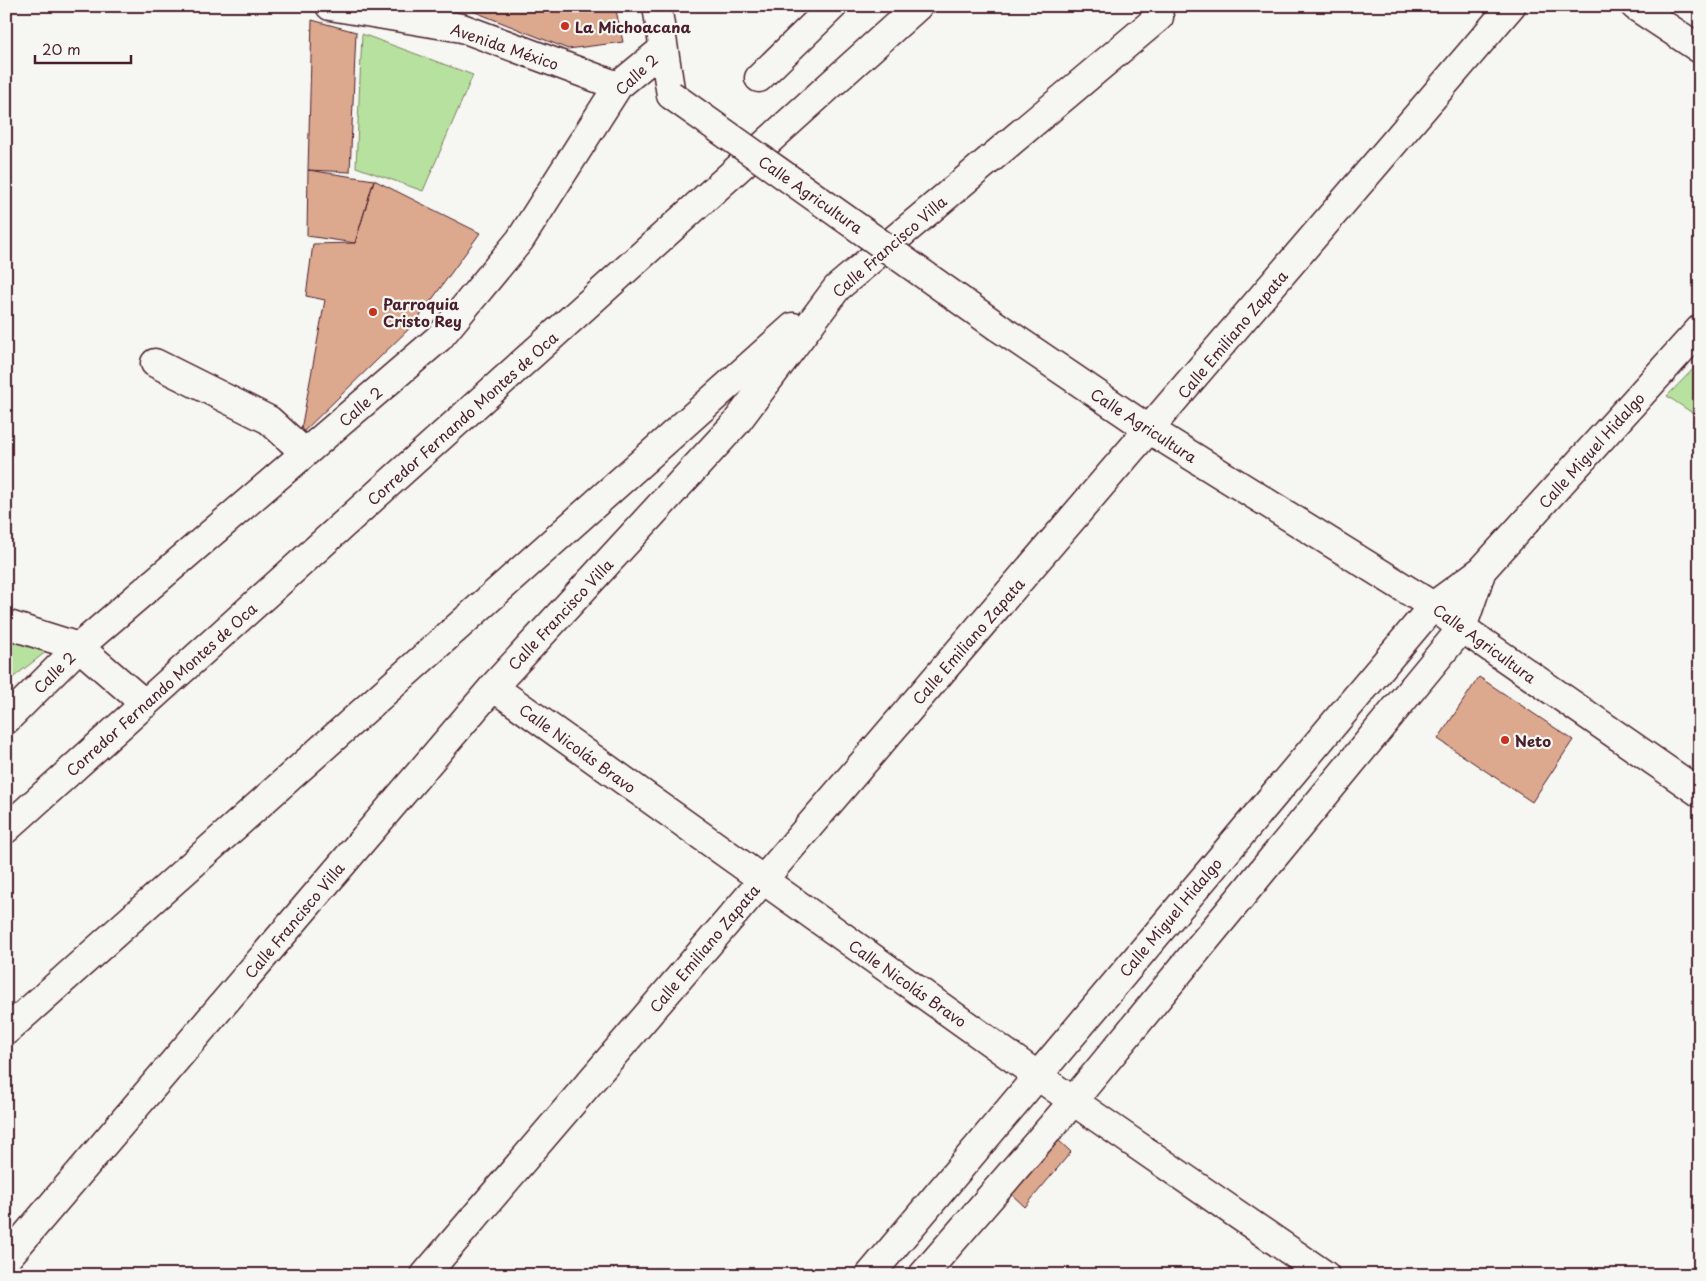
<svg xmlns="http://www.w3.org/2000/svg" width="1706" height="1281" font-family="'Playpen Sans',sans-serif">
<style>
.green{fill:#b6e19e;stroke:#808064}
.building{fill:#dca98f;stroke:#4a1f2b}
.lines{fill:none;stroke-linecap:round;stroke-linejoin:round}
.minor-casing{stroke:#4a1f2b;stroke-width:31}
.minor{stroke:#f6f6f2;stroke-width:28}
.minor-bridge-casing{stroke:#4a1f2b;stroke-width:31;stroke-linecap:butt}
.minor-bridge{stroke:#f6f6f2;stroke-width:28}
.poi-dot{fill:#c8321e;stroke:#f6f6f2;stroke-width:2}
.labels{text-anchor:middle;dominant-baseline:central;stroke-width:4.5;stroke-linejoin:round;paint-order:stroke}
.poi-label{font-size:15px;font-weight:bold;fill:#4a1f2b;stroke:#f6f6f2;text-anchor:start}
.street-label{font-size:15px;fill:#4a1f2b;stroke:#f6f6f2}
</style>
<rect width="100%" height="100%" fill="#f6f6f2"/>
<filter id="ink" filterUnits="userSpaceOnUse"><feTurbulence type="fractalNoise" baseFrequency=".02" numOctaves="2"/><feDisplacementMap in="SourceGraphic" scale="10" xChannelSelector="R" yChannelSelector="G"/><feConvolveMatrix kernelMatrix="1 2 1 2 8 2 1 2 1" color-interpolation-filters="sRGB"/></filter>
<g filter="url(#ink)">
<!-- green -->
<path class="green" d="M362 34 473 75 423 191 356 167Z
M1700 362V418L1667 396Z
M6 639 47 651 6 683Z"/>
<!-- building -->
<path class="building" d="M470 6H615L623 42 568 49 470 10Z
M312 20 356 32 350 172 308 170Z
M308 170 374 180 355 243 307 236Z
M374 180 480 233 415 323 300 435 325 300 306 296 313 244 355 243Z
M1479 677 1573 740 1532 802 1438 739Z
M1055 1137 1071 1152 1025 1207 1007 1190Z"/>
<g class="lines">
<defs>
<path id="minor" d="M330 6 462 28 618 86
M657 6 671 95
M1635 6 1700 49
M759 78 833 6
M998 327 1150 430 1433 606 1462 628 1700 793
M155 363 269 420 305 453
M6 624 79 647 145 704
M493 687 1073 1101 1325 1275
M6 720 79 647 439 338 520 240 618 86 663 49
M6 829 918 6
M6 1031 793 327
M6 1259 493 687 736 423 837 288 1159 17
M425 1275 1511 6
M870 1275 1433 606 1482 570 1700 329
M923 1275 1064 1112 1462 628 1482 570"/>
</defs>
<!-- minor casing -->
<use href="#minor" class="minor-casing"/>
<!-- minor -->
<use href="#minor" class="minor"/>
<defs>
<path id="minor-bridge" d="M671 95 998 327"/>
</defs>
<!-- minor-bridge casing -->
<use href="#minor-bridge" class="minor-bridge-casing"/>
<!-- minor-bridge -->
<use href="#minor-bridge" class="minor-bridge"/>
</g>
</g>
<!-- markers -->
<g class="poi-dot">
<circle cx="565" cy="26" r="5"/>
<circle cx="373" cy="312" r="5"/>
<circle cx="1505" cy="740" r="5"/>
</g>
<g class="labels">
<!-- poi labels -->
<g class="poi-label">
<text x="575" y="26">La Michoacana</text>
<text x="383" y="303">Parroquia<tspan x="383" dy="17">Cristo Rey</tspan></text>
<text x="1515" y="740">Neto</text>
</g>
<!-- street labels -->
<g class="street-label">
<text transform="translate(505 46) rotate(19)">Avenida México</text>
<text transform="translate(636 74) rotate(-43)">Calle 2</text>
<text transform="translate(811 194) rotate(35)">Calle Agricultura</text>
<text transform="translate(889 246) rotate(-41)">Calle Francisco Villa</text>
<text transform="translate(1232 334) rotate(-50)">Calle Emiliano Zapata</text>
<text transform="translate(360 406) rotate(-41)">Calle 2</text>
<text transform="translate(462 418) rotate(-42)">Corredor Fernando Montes de Oca</text>
<text transform="translate(1144 425) rotate(33)">Calle Agricultura</text>
<text transform="translate(1591 450) rotate(-48)">Calle Miguel Hidalgo</text>
<text transform="translate(560 614) rotate(-47)">Calle Francisco Villa</text>
<text transform="translate(968 641) rotate(-49)">Calle Emiliano Zapata</text>
<text transform="translate(1485 643) rotate(36)">Calle Agricultura</text>
<text transform="translate(54 672) rotate(-45)">Calle 2</text>
<text transform="translate(161 689) rotate(-42)">Corredor Fernando Montes de Oca</text>
<text transform="translate(578 748) rotate(36)">Calle Nicolás Bravo</text>
<text transform="translate(1170 917) rotate(-50)">Calle Miguel Hidalgo</text>
<text transform="translate(294 920) rotate(-50)">Calle Francisco Villa</text>
<text transform="translate(704 948) rotate(-50)">Calle Emiliano Zapata</text>
<text transform="translate(908 983) rotate(35)">Calle Nicolás Bravo</text>
</g>
</g>
<!-- margin -->
<rect width="1706" height="1281" fill="none" stroke="#f6f6f2" stroke-width="25"/>
<rect x="12" y="12" width="1681" height="1256" fill="none" stroke="#4a1f2b" stroke-width="2" filter="url(#ink)"/>
<!-- scale -->
<path d="M35 55v8h96v-8" fill="none" stroke="#4a1f2b" stroke-width="2.5"/>
<text x="42" y="55" font-size="15" fill="#4a1f2b" stroke="#f6f6f2" stroke-width="4" paint-order="stroke">20 m</text>
</svg>
